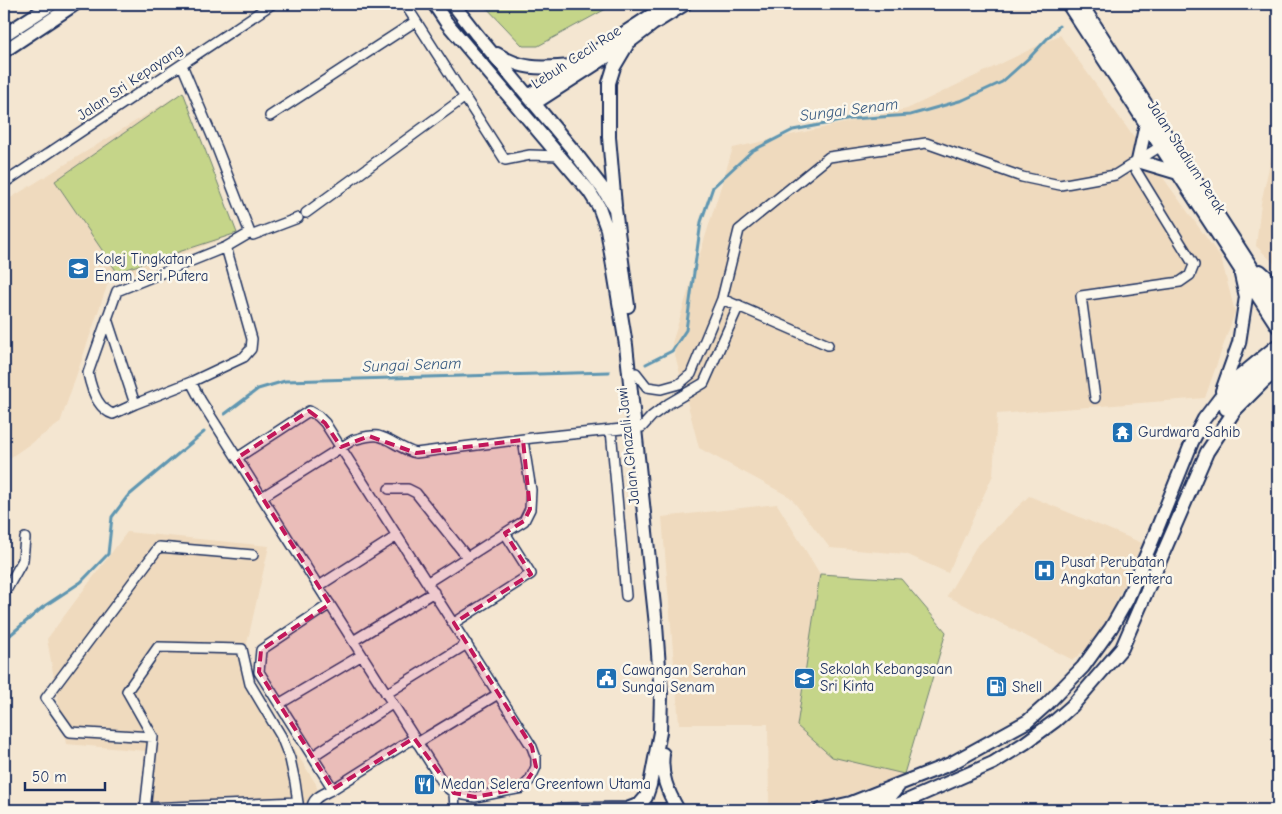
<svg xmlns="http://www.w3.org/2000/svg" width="1282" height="814" font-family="'Comic Neue',sans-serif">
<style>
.built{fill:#efdabe}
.park{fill:#c5d589;stroke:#708274}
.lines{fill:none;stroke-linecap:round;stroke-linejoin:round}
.stream{stroke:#5f96b1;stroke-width:3}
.street-casing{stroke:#1b2f5e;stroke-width:12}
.secondary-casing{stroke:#1b2f5e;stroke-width:16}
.street{stroke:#fbf7ec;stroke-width:9}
.secondary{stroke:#fbf7ec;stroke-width:12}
.marked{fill:#c2185b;fill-opacity:0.2;stroke:#c2185b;stroke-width:4;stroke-dasharray:10 6;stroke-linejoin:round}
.labels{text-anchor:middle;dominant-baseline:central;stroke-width:5;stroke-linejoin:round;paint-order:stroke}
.street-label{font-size:15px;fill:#1b2f5e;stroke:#fbf7ec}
.poi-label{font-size:15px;fill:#1b2f5e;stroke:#fbf7ec;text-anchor:start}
.water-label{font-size:16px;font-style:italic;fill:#375a81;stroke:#fbf7ec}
</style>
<rect width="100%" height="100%" fill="#f4e6d1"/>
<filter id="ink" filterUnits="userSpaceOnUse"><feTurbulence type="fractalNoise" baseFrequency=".02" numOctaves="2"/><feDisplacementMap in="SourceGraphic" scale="10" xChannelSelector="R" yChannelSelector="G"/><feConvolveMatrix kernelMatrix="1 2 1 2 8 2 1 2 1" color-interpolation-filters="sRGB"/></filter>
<g filter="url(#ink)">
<!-- built -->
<path class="built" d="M1060 35 1221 258 1235 312 1205 398 997 414 993 475 948 573 906 554 830 548 790 497 699 448 672 343 733 148 907 109Z
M183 92 237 233 108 283 60 423 4 462V202Z
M1273 150 1278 153V267L1256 246 1261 203Z
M1029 496 1142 543 1101 636 1073 660 947 596 976 547Z
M777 504 820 574 901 579 946 632 904 774 828 802 769 804 768 724H679L662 517Z
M127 532 269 546 246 648 253 684 316 784 322 810H140L146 751 66 744 47 639Z"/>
<!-- park -->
<path class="park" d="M483 4H615L538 46H523Z
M183 92 237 233 117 272 55 181Z
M820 574 901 579 946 632 904 774 832 757 797 726Z"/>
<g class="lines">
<!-- stream -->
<path class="stream" d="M646 364 672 351 686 330 701 222 713 187 752 151 793 130 851 119 910 115 963 100 1002 82 1031 56 1059 26
M225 414 258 389 285 381 609 372
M4 645 9 636 43 607 81 582 108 554 112 517 127 497 204 432"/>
<defs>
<path id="street" d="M405 4 505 160 530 155 559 156
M182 65 217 148 250 233 253 235 298 218
M270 116 416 21
M4 183 272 4
M306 213 465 97
M226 247 252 339 251 349 244 357 191 382 135 404 107 319 117 291 226 247 250 233
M722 299 828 345
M107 319 88 373C91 388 98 409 113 414L135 404
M636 373 647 387 661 389 679 384 691 374 722 299 739 230 829 157 926 143 1022 177 1060 185 1115 175 1161 146
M191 382 201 401 237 458
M1095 398 1081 296 1180 282 1190 275 1194 265 1132 164
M309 411 318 416 325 423 532 747 536 758V767L530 780 522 788 475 797 454 793 445 786 237 458Z
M611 430 626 596
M389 489H408L416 493 467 557
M262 497 353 440C361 438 370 435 378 436 391 439 402 450 416 453L532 438 642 427 652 416 668 404 704 383 739 305
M428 582 524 521 530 509 531 490 523 440
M319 586 397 536
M4 594 23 560 25 538
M330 604 261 650 259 672 333 789 414 738
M454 623 531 574 505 533
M353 641 434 592
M386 694 467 644
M279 704 362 655
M153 737 70 732 46 698 159 547 253 555
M417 743 498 694
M313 756 392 704
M454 793 455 810
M145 808 298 802
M145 810 153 737 127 691 158 647 242 649 250 684 281 736 290 759 295 782 299 810
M312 810C311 797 324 794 333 789"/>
<path id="secondary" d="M434 4 446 22 589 191 599 207 607 229 626 345 656 625 661 695 660 732 650 785 646 797 640 804 627 809
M453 4 477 35 573 150 603 189 615 209 628 306
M1068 4 1278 327
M1081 4 1278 308
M4 35 52 4
M4 51 75 4
M497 54C524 71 542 68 571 66
M528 96 658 11
M535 103 628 43 653 24 685 4
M1146 124 1138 161 1178 173
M615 206 609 137V83L614 67 627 45
M1260 271 1278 287
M1222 391 1239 343 1246 297 1241 275
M1226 409 1245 383 1278 356
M663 754C660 775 668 792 678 810
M560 810 627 809 669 810
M820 810 851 803 950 764 1028 721 1047 704 1083 667 1111 628 1127 600 1153 539 1192 442 1204 419 1220 398 1239 377 1278 345
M859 810 889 798 900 784
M886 810 993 763 1025 743 1055 721 1072 706 1122 648 1207 452 1235 410 1264 381 1278 370"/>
</defs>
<!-- street casing -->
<use href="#street" class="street-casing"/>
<!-- secondary casing -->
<use href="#secondary" class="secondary-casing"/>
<!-- street -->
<use href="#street" class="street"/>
<!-- secondary -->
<use href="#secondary" class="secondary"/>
</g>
</g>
<!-- marked area -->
<path class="marked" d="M309 411 325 423 341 447 369 436 416 453 523 440 530 509 524 521 505 533 531 574 454 623 532 747 536 767 522 788 475 797 454 793 414 738 333 789 259 672 261 650 330 604 237 458Z"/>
<!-- icons -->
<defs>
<symbol id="school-square" viewBox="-11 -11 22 22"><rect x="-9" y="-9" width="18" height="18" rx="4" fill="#1f6fb2" stroke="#fbf7ec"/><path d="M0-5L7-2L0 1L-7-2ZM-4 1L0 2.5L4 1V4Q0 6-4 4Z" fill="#fff"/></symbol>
<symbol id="temple-square" viewBox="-11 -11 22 22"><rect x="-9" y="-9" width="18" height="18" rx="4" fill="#1f6fb2" stroke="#fbf7ec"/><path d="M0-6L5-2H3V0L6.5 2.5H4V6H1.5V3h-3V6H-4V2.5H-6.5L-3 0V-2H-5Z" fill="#fff"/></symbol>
<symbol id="hospital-square" viewBox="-11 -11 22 22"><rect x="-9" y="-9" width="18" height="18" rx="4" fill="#1f6fb2" stroke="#fbf7ec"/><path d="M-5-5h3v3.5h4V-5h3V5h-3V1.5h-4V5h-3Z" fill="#fff"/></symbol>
<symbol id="civic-square" viewBox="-11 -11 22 22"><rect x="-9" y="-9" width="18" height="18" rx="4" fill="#1f6fb2" stroke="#fbf7ec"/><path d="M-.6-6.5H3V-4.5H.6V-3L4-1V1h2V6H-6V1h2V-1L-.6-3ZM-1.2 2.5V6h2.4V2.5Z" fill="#fff"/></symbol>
<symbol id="fuel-square" viewBox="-11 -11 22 22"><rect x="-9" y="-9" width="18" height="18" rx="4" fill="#1f6fb2" stroke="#fbf7ec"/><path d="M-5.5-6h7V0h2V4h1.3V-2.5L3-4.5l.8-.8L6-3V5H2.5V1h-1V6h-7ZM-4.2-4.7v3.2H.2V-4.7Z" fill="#fff"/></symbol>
<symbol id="restaurant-square" viewBox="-11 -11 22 22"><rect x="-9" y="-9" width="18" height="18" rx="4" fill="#1f6fb2" stroke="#fbf7ec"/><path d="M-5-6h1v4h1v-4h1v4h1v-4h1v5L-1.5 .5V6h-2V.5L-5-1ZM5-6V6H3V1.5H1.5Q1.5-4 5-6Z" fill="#fff"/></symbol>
</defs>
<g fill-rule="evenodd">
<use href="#school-square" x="66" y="256" width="25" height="25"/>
<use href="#temple-square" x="1110" y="420" width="25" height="25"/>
<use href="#hospital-square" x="1032" y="558" width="25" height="25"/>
<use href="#school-square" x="792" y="666" width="25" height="25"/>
<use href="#civic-square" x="594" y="666" width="25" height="25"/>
<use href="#fuel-square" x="984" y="674" width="25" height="25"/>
<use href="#restaurant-square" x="412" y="772" width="25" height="25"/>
</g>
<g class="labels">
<!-- street labels -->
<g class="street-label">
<text transform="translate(576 57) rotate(-33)">Lebuh Cecil Rae</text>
<text transform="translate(130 82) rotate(-34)">Jalan Sri Kepayang</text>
<text transform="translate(1187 157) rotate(57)">Jalan Stadium Perak</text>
<text transform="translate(628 446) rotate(-96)">Jalan Ghazali Jawi</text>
</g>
<!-- poi labels -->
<g class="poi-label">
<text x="95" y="259">Kolej Tingkatan<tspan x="95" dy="17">Enam Seri Putera</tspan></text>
<text x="1138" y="432">Gurdwara Sahib</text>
<text x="1061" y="562">Pusat Perubatan<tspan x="1061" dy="17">Angkatan Tentera</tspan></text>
<text x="820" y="669">Sekolah Kebangsaan<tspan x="820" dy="17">Sri Kinta</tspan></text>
<text x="622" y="670">Cawangan Serahan<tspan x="622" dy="17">Sungai Senam</tspan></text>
<text x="1012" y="687">Shell</text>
<text x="441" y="784">Medan Selera Greentown Utama</text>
</g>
<!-- water labels -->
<g class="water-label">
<text transform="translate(849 110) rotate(-7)">Sungai Senam</text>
<text transform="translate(412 365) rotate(-2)">Sungai Senam</text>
</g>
</g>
<!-- margin -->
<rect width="1282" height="814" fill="none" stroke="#fbf7ec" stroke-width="20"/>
<rect x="10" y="10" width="1262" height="794" fill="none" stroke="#1b2f5e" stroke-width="2" filter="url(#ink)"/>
<!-- scale -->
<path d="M25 782v8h80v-8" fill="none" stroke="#1b2f5e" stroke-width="2.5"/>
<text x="32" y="782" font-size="15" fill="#1b2f5e" stroke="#fbf7ec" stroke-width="4" paint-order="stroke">50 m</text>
</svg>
